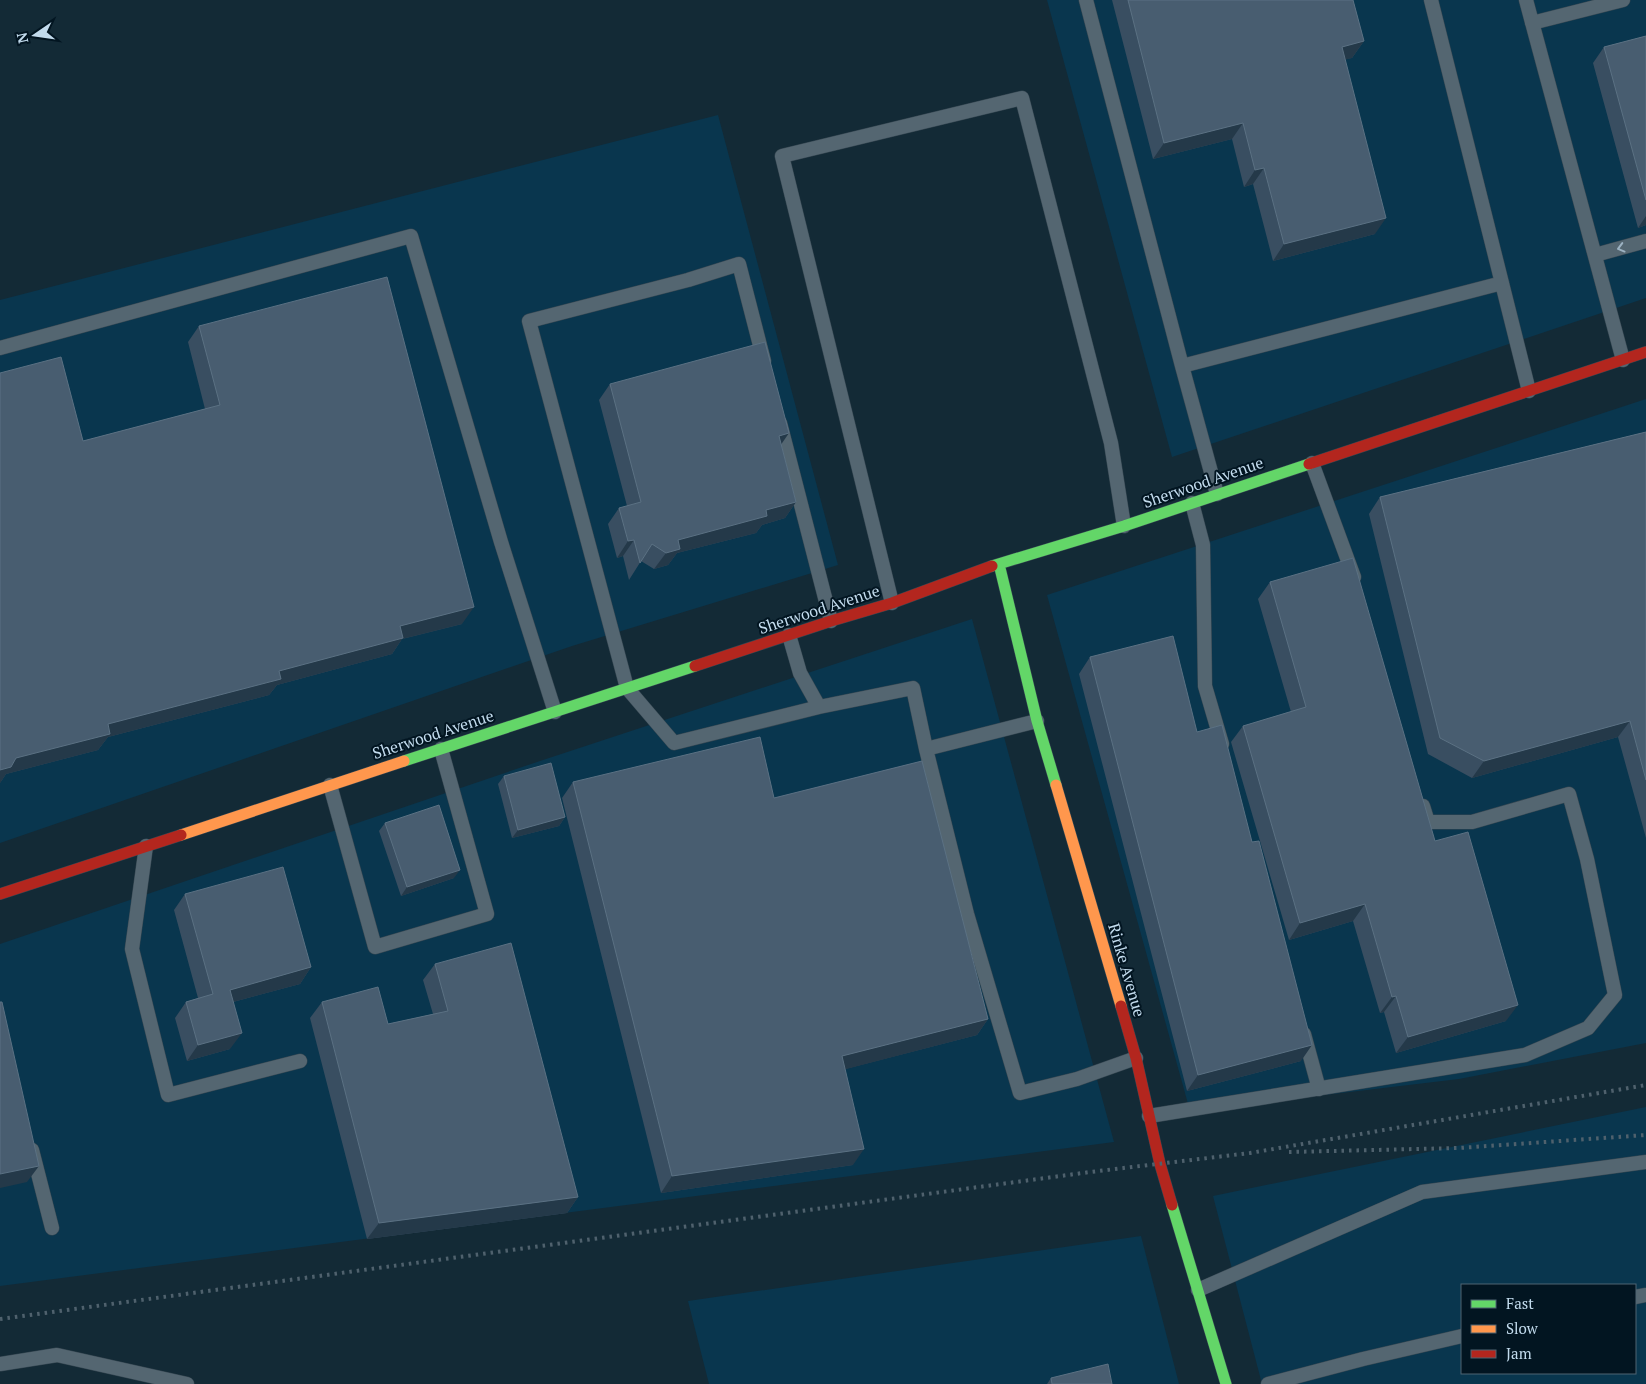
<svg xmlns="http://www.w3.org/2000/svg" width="1646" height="1384" font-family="'PT Serif',serif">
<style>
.built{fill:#09364e;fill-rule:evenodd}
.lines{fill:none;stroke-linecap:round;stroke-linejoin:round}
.lane-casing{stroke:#364752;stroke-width:15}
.fast-casing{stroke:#364752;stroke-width:12}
.slow-casing{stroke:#364752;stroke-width:12}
.jam-casing{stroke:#364752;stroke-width:12}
.lane{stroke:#546671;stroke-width:14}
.fast{stroke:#63d668;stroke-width:11}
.slow{stroke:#ff974d;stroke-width:11}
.jam{stroke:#b3261e;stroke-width:11}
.rail{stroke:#4f616d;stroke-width:4;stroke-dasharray:2.5 5;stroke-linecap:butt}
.wall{fill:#394e61}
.shaded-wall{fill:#243949}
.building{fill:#485d70;stroke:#5b7183}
.oneway{stroke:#9cb2c2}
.labels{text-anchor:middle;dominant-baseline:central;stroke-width:4;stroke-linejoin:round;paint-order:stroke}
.street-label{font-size:16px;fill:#c2dbed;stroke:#021521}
</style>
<rect width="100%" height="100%" fill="#132a36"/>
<!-- built -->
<path class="built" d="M1047 0H1646V298L1172 457Z
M718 115 838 565 572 646 0 843V300Z
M1646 399V1043L1459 1079 1190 1111 1047 595Z
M972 619 1114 1142 0 1286V944L543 760Z
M1646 1107V1384H1262L1213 1196ZM1462 1285H1635V1373H1462Z
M1141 1236 1179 1384H709L688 1301Z"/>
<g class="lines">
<defs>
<path id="lane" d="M1086 0 1182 366 1217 494
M1431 0 1529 391
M1526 0 1623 360
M1532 23 1623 0
M1595 255 1646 241
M0 348 411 236 501 542 555 712
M764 361 739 264 688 280 529 321 627 688 674 743 819 707
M1182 366 1502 283
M780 423 831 621
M1312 463 1354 577
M1192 503 1203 545 1205 686 1222 744
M892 603 782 156 1022 98 1111 443 1124 526
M789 635 800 673 819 707 913 688 926 749
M1037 721 926 749 967 914 1020 1093 1077 1079 1136 1058
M330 785 375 947 487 914 441 749
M146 846 132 949 168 1095 300 1061
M1304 1034 1319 1089
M1149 1116 1525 1055 1588 1028 1615 995 1587 859 1569 794 1472 822H1428L1423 806
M32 1150 52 1228
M1198 1290 1422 1192 1646 1162
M1635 1297 1646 1295
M0 1364 57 1355 187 1384
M1268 1384 1363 1359 1462 1336"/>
<path id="fast" d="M999 564 1037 721 1056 785
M992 566 1124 526 1309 464
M404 761 695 666
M1172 1205 1226 1384"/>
<path id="slow" d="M1056 785 1121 1006
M181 835 404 761"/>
<path id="jam" d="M1309 464 1646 352
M695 666 831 621 892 603 992 566
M0 894 181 835
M1121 1006 1136 1058 1160 1164 1172 1205"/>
</defs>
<!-- lane casing -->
<use href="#lane" class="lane-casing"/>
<!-- fast casing -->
<use href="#fast" class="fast-casing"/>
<!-- slow casing -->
<use href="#slow" class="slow-casing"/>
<!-- jam casing -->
<use href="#jam" class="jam-casing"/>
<!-- lane -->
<use href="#lane" class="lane"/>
<!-- fast -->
<use href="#fast" class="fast"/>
<!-- slow -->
<use href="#slow" class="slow"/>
<!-- jam -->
<use href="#jam" class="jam"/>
<!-- rail -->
<path class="rail" d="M1289 1152 1459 1148 1646 1135
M0 1319 1090 1172 1250 1153 1646 1085"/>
</g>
<!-- wall -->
<path class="wall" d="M1112 0H1353L1364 41 1352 58 1345 59 1375 234 1273 261 1253 184 1244 187 1232 139 1153 159Z
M1646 36V225L1638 228 1593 63 1604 47Z
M199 326 462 624 402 639 392 654 277 685 269 695 108 737 98 750 6 774 0 783 83 441 205 409 188 342Z
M610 384 781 444 796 502 785 518 762 525 756 533 677 553 668 565 654 569 641 561 629 580 623 556 617 558 608 524 619 508 627 506 599 400Z
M1646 432V838L1618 737 1472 778 1428 754 1369 514 1380 497Z
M1270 582 1435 841 1506 1021 1396 1053 1384 1012 1380 1013 1353 921 1289 940 1231 742 1243 726 1291 712 1258 599Z
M1090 657 1197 732 1301 1061 1187 1091 1079 674Z
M504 776 565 817 559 826 512 838 498 784Z
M573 782 774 798 988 1019 977 1035 845 1069 853 1165 661 1193 562 798Z
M385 823 454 878 401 896 379 831Z
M185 894 311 967 300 984 233 1002 230 1049 187 1061 175 1018 186 1002 198 998 174 910Z
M435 964 578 1197 567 1213 367 1239 310 1018 322 1002 388 1024 433 1014 423 980Z
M1051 1378 1112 1384H1047Z"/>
<!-- shaded-wall -->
<path class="shaded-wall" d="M1364 41 1352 58 1331 63 1342 47Z
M1243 123 1232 139 1153 159 1164 143Z
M1264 168 1253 184 1244 187 1255 170Z
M1646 216V225L1638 228Z
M1386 218 1375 234 1273 261 1284 244Z
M789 433 778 449 779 436Z
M796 502 785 518 762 525 756 533 677 553 668 565 654 569 666 553 678 540 766 510Z
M634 540 623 556 617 558 628 541Z
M474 607 462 624 402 639 392 654 277 685 269 695 108 737 98 750 6 774 0 783V770L16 758 108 724 279 671 400 626Z
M1630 721 1618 737 1472 778 1484 761Z
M565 817 559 826 512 838 518 830Z
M460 870 454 878 401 896 407 887Z
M1365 904 1353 921 1289 940 1300 923Z
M311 967 300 984 218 1006 230 990Z
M1396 996 1384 1012 1380 1013 1392 997Z
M1518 1005 1506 1021 1396 1053 1408 1037Z
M988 1019 977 1035 831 1073 842 1056Z
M242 1033 230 1049 187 1061 198 1045Z
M1312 1045 1301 1061 1187 1091 1198 1075Z
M864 1149 853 1165 661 1193 672 1176Z
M39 1166 27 1182 0 1188V1174Z
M578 1197 567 1213 367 1239 379 1223Z"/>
<!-- building -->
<path class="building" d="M1128 0H1353L1364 41 1342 47 1386 218 1284 244 1264 168 1255 170 1243 123 1164 143Z
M1646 36V200L1604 47Z
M387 277 474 607 400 626 403 638 279 671 281 679 108 724 110 734 16 758 11 767 0 770V373L61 357 83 441 220 405 199 326Z
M765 342 789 433 779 436 796 502 766 510 767 516 678 540 680 549 666 553 652 544 640 563 634 540 628 541 619 508 641 502 610 384Z
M1646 432V780L1630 721 1484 761 1440 738 1380 497Z
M1353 558 1435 841 1468 832 1518 1005 1408 1037 1396 996 1392 997 1365 904 1300 923 1243 726 1306 707 1270 582Z
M1173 636 1197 732 1222 725 1252 842 1259 841 1312 1045 1198 1075 1090 657Z
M760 737 774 798 922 761 988 1019 842 1056 864 1149 672 1176 573 782Z
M551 763 565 817 518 830 504 776Z
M439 805 460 870 407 887 385 823Z
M283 867 311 967 230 990 242 1033 198 1045 186 1002 213 994 185 894Z
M511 943 578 1197 379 1223 322 1002 378 987 388 1024 448 1011 435 964Z
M0 1002H2L39 1166 0 1174Z
M1108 1364 1112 1384H1052L1051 1378Z"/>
<!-- one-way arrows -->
<defs><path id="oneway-chevron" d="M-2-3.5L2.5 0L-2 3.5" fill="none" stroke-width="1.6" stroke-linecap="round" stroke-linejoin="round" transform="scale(1.25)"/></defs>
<use class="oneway" href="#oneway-chevron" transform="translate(1621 248) rotate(165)"/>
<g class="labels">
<!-- street labels -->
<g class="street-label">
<text transform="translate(1203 482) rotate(-19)">Sherwood Avenue</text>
<text transform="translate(819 609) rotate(-18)">Sherwood Avenue</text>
<text transform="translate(433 734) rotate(-18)">Sherwood Avenue</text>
<text transform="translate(1127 970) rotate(74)">Rinke Avenue</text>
</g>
</g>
<!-- legend -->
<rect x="1461" y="1284" width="175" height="90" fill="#021521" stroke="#4f6473"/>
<rect x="1471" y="1300" width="25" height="8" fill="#63d668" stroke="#4f6473"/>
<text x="1506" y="1309" font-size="15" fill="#c2dbed">Fast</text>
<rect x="1471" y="1325" width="25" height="8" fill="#ff974d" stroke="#4f6473"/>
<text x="1506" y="1334" font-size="15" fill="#c2dbed">Slow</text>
<rect x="1471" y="1350" width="25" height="8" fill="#b3261e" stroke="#4f6473"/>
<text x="1506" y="1359" font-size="15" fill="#c2dbed">Jam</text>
<!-- north arrow -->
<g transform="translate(35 35) rotate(257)" stroke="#021521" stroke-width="4" paint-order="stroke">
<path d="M0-4L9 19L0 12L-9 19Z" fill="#c2dbed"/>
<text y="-8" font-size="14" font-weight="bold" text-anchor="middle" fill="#c2dbed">N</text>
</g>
</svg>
